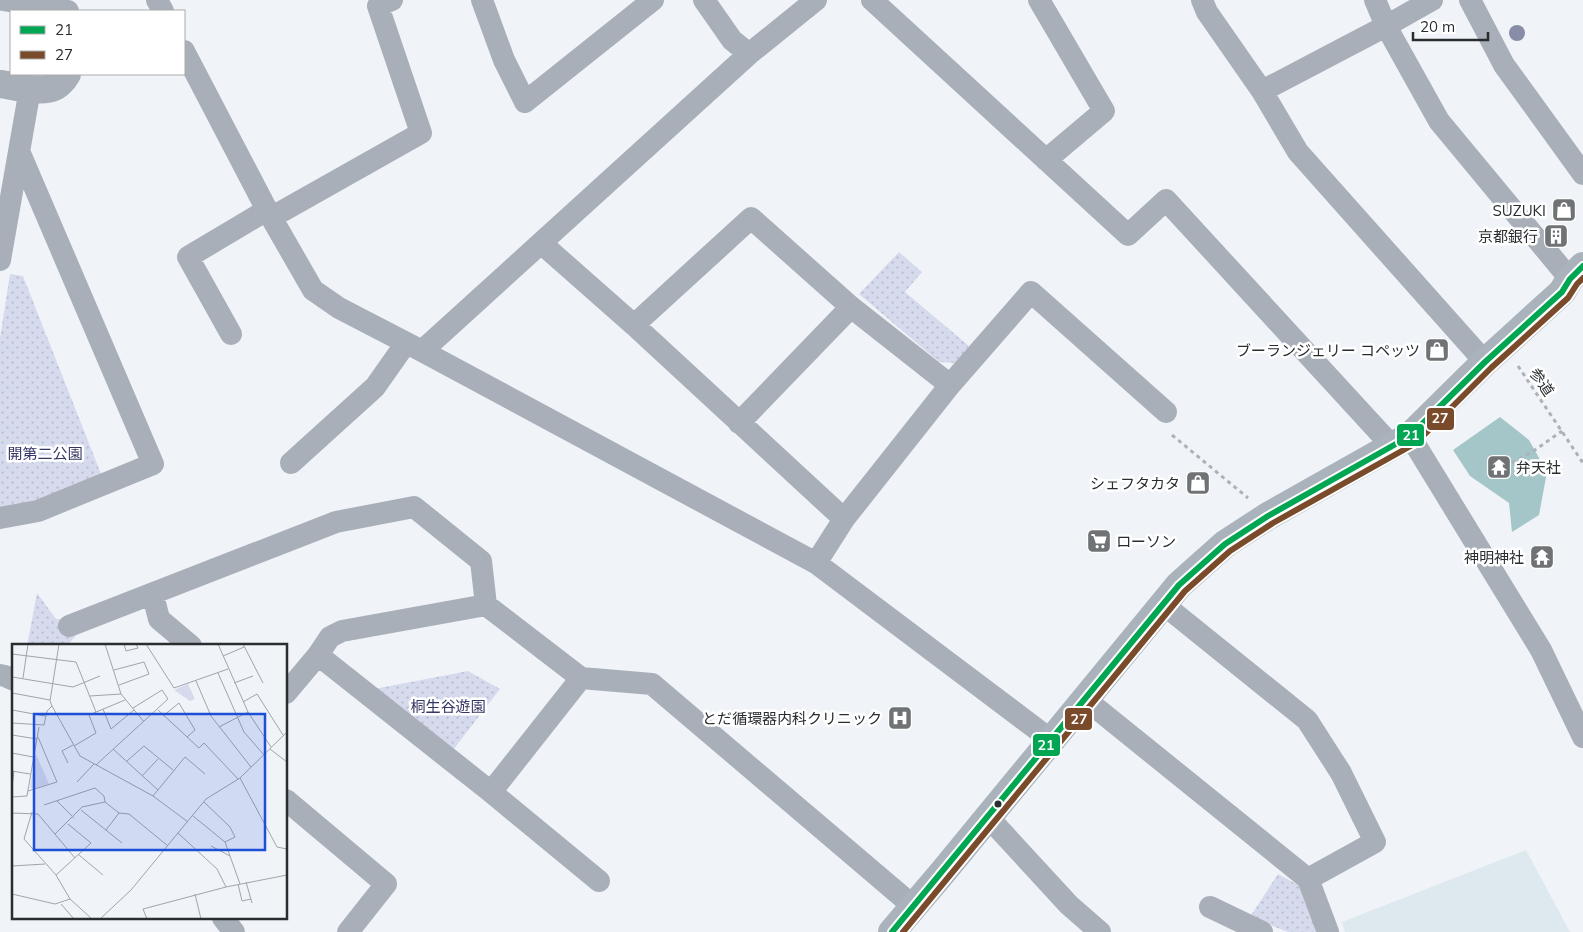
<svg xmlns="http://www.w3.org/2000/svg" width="1583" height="932" font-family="Mulish,'Noto Sans JP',sans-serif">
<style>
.built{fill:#dee8ef}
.park{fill:url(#park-dots)}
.water{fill:#a4c6c8}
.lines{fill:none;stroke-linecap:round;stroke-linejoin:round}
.path{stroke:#adb2b8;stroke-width:3;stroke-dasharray:4 4;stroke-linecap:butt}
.minor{stroke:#a9afb9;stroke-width:22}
.tertiary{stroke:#a9afb9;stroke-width:28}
.primary{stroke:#aab2bc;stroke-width:28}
.bus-1-casing{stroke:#fff;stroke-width:10}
.bus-2-casing{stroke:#fff;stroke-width:10}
.bus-1{stroke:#00a651;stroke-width:6}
.bus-2{stroke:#7a4b2a;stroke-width:6}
.tree{fill:#898ca7}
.bus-dot{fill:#2a2d2f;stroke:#fff;stroke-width:2}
.labels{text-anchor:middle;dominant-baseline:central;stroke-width:5;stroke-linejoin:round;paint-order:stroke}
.poi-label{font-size:15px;fill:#2a2d2f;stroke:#fff;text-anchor:end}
.street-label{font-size:15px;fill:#2a2d2f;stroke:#fff}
.park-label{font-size:15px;fill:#343665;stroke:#fff}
.inset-road{fill:none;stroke:#a1a4a8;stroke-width:1}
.view{fill:#1d4ed8;fill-opacity:0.15;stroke:#1d4ed8;stroke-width:2.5}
.inset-edge{fill:none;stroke:#2a2d2f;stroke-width:2.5}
.line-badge{stroke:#fff;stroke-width:2}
.badge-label{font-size:14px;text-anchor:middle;font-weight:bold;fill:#fff}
</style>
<defs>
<pattern id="park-dots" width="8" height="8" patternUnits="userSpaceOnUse" patternTransform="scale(1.25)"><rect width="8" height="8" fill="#d6daed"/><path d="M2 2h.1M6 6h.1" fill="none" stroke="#b8bbcc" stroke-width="1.8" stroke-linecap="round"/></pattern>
</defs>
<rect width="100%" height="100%" fill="#f0f4f8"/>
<!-- built -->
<path class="built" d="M1526 850 1570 932H1345L1342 922Z"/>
<!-- park -->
<path class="park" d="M899 252 922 272 905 292 969 346 956 363 939 362 859 294Z
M10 274 23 276 103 479 60 496 0 509V338Z
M37 593 56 619H64L76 635 67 646H27Z
M468 671 500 689 453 750 374 689Z
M1278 874 1304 888 1320 932H1288L1250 917Z"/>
<!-- water -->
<path class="water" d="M1500 417 1529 440 1547 472 1539 515 1512 532 1509 503 1470 476 1453 450Z"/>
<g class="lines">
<!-- path -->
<path class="path" d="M1518 366 1583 463
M1172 435 1248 498
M1512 463 1535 450 1562 431"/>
<!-- minor -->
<path class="minor" d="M3 0 68 11
M157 0 163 11
M482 0 504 60 525 102 653 0
M704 0 732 40 749 54
M872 0 1128 235 1166 200 1392 446
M1039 0 1104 111 1046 160
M1202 0 1207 12 1262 91 1298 152 1485 362
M1375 0 1386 26 1439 121 1570 279
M1470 0 1504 65 1583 174
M184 51 267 210 313 290 339 308 422 351 816 563 1051 740
M1262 91 1386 26 1432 0
M272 217 421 133 378 6 392 0
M541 243 634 325 844 519
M0 260 30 89
M634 325 751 218 851 307 950 385
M231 334 188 257 267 210
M422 351 749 54 816 0
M739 423 851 307
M1410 436 1541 650 1583 737
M291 463 375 387 406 343
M0 518 38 511 153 464 19 151
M816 563 844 519 950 385 1031 292 1166 412
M153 595 159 619 191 646
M1163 604 1307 720 1341 773 1375 842 1308 879
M69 626 336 522 414 507 481 561 486 605 581 678 652 684 913 906
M318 655 491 792 599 881
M0 675 5 676 14 680
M286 693 318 655 330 637 342 631 486 605
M1085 699 1308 879 1328 932
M491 792 581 678
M286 800 386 884 348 932
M988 817 1069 905 1100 932
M1210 907 1262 932
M223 918 234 932"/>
<!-- tertiary -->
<path class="tertiary" d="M0 84C15 86 42 94 56 86 61 83 64 79 67 74"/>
<!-- primary -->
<path class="primary" d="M892 932 943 872 1179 585 1225 544 1268 516 1410 436 1485 362 1562 292 1570 279 1583 266"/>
<defs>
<path id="bus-1" d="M892 932 1179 585 1225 544 1268 516 1410 436 1485 362 1562 292 1570 279 1583 266"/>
<path id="bus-2" d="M903 932 1185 591 1230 551 1273 523 1416 443 1491 368 1568 298 1577 284 1583 278"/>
</defs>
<!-- bus-1 casing -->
<use href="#bus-1" class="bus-1-casing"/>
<!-- bus-2 casing -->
<use href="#bus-2" class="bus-2-casing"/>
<!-- bus-1 -->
<use href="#bus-1" class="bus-1"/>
<!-- bus-2 -->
<use href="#bus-2" class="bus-2"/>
</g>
<!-- trees -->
<circle class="tree" cx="1517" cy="33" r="8"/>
<!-- icons -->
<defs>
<symbol id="shop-square" viewBox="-11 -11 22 22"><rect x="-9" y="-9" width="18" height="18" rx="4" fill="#6f7375" stroke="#fff"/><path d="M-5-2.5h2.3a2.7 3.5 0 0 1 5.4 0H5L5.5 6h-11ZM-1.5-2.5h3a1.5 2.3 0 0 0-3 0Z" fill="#fff"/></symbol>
<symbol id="building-square" viewBox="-11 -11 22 22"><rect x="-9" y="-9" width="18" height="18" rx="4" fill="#6f7375" stroke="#fff"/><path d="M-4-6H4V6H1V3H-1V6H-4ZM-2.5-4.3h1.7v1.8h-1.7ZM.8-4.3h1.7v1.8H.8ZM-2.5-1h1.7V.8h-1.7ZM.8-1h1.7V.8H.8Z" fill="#fff"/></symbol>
<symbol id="temple-square" viewBox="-11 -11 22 22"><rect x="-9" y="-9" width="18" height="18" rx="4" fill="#6f7375" stroke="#fff"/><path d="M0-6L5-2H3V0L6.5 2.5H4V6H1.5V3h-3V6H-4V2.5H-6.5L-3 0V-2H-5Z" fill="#fff"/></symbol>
<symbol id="supermarket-square" viewBox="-11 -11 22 22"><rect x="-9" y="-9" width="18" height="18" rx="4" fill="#6f7375" stroke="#fff"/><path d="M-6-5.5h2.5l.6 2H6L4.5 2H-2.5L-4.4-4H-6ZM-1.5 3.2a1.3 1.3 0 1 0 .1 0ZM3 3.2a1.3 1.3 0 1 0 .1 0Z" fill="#fff"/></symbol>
<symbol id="hospital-square" viewBox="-11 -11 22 22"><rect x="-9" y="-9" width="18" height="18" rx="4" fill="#6f7375" stroke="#fff"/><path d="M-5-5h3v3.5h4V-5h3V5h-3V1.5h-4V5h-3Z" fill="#fff"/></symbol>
</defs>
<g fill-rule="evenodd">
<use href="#shop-square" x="1550" y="196" width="28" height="28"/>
<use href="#building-square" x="1542" y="222" width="28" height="28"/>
<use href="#shop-square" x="1423" y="336" width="28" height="28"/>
<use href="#temple-square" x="1485" y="453" width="28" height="28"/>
<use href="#shop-square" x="1184" y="469" width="28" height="28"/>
<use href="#supermarket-square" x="1085" y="527" width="28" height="28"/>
<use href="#temple-square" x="1528" y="543" width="28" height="28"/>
<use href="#hospital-square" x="886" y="704" width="28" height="28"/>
</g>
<!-- markers -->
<circle class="bus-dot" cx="998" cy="804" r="4.5"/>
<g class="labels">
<!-- poi labels -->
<g class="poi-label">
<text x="1546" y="210">SUZUKI</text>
<text x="1538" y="236">京都銀行</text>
<text x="1420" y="350">ブーランジェリー コペッツ</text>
<text x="1516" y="467" text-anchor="start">弁天社</text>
<text x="1180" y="483">シェフタカタ</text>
<text x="1116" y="541" text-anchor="start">ローソン</text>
<text x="1524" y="557">神明神社</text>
<text x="882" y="718">とだ循環器内科クリニック</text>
</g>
<!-- street labels -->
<g class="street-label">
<text transform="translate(1542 382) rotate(56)">参道</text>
</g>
<!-- park labels -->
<g class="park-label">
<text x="45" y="453">開第二公園</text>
<text x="448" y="706">桐生谷遊園</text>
</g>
</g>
<!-- overview -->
<g transform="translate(12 644)">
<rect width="275" height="275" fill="#f0f4f8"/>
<path d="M176 40 183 55 178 57 162 46ZM24 110 37 140 20 145 18 143Z" fill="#d6daed"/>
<path class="inset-road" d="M93 0 109 50 132 78M112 0 114 7 126 4 124 0M134 0 162 44 216 25M206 0 236 68 259 103M231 0 251 39M0 10 64 18 84 68M211 12 232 3M102 26 132 18 137 30 107 41M206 29 232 88 252 111M0 33 61 43 88 32M11 34 16 0M184 37 199 72 239 123M222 39 241 32M0 49 38 56M78 52 109 50M231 58 245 50 271 91M40 62 68 112 141 152 176 178M91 65 99 85 122 66M0 66 33 72M146 66 187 104 192 99 226 135M151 72 167 59 183 86 175 93M0 79 32 81 35 67 40 62 38 57 47 0M207 83 236 68M0 91 25 95M62 102 84 89 77 71 113 56M101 105 146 146M258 105 275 118M0 109 21 113M115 117 132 102 161 126M56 119 50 107 61 101M84 121 156 55 150 46 121 64M0 127 18 130M130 132 146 115M228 134 265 203 275 205M65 138 82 120M0 143 2 127M16 147 45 138 26 93M141 152 173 113 193 130M0 153 15 152 27 83M45 157 62 174M192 158 218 183 223 193 213 198M32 161 83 144 92 152 93 158 107 169 117 170 156 202M69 166 110 199M20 168 12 195 44 231 58 255 80 275M0 169 26 170 63 214M181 172 213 198 228 240M94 186 107 169M166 189 205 225 214 243 275 231M43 190 70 163 93 158M199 202 218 212M67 211 91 231M0 222 33 220M44 231 79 199 56 180M234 238 240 259M226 240 230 257 239 255M0 250 43 260 58 255M183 250 189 275M49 260 62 275M88 275 119 246 194 155 228 134 275 88M135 275 131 265 214 243"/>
<path class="view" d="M22 70H253V206H22Z"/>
<rect width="275" height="275" class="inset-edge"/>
</g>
<g class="line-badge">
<rect x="1426" y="407" width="29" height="24" rx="5" fill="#7a4b2a"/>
<rect x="1396" y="423" width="29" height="24" rx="5" fill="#00a651"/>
<rect x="1064" y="707" width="29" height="24" rx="5" fill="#7a4b2a"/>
<rect x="1032" y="733" width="29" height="24" rx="5" fill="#00a651"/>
</g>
<g class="badge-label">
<text x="1440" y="423">27</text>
<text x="1411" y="440">21</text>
<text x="1079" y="724">27</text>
<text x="1046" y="750">21</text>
</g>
<!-- legend -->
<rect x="10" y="10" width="175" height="65" fill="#ffffff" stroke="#aaabac"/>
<rect x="20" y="26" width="25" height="8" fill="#00a651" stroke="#aaabac"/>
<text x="55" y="35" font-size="15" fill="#2a2d2f">21</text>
<rect x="20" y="51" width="25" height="8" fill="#7a4b2a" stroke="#aaabac"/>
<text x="55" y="60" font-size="15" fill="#2a2d2f">27</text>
<!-- scale -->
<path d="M1413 32v8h75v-8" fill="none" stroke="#2a2d2f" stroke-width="2.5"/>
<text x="1420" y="32" font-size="15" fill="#2a2d2f" stroke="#ffffff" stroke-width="4" paint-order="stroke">20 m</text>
</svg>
